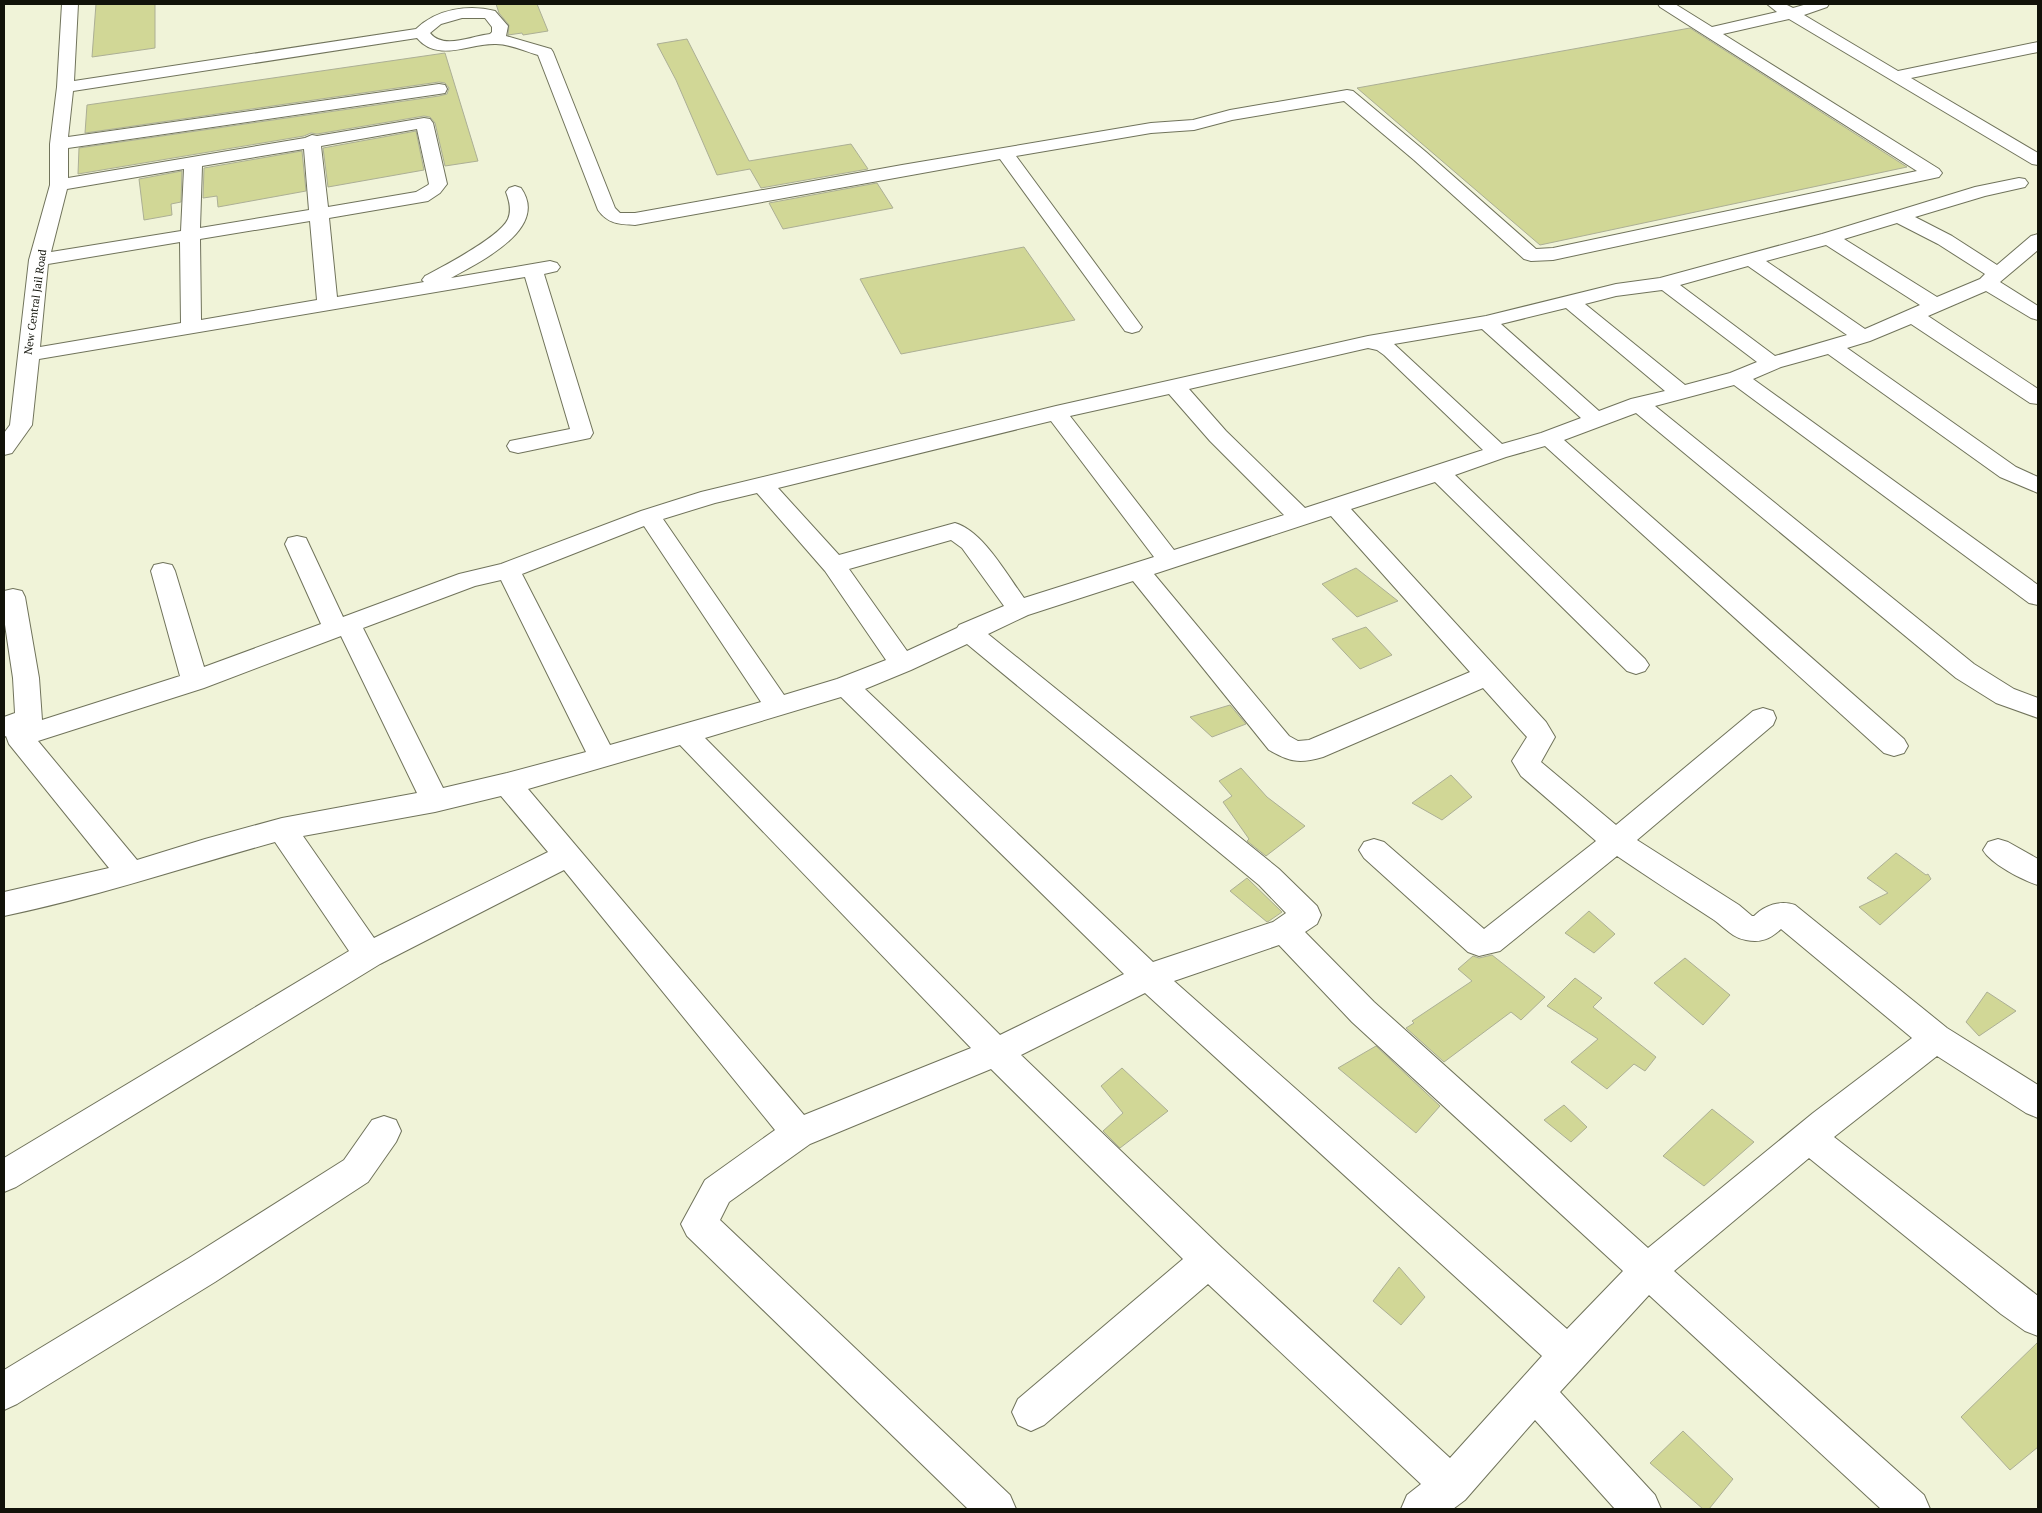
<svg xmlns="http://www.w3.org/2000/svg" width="2042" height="1513" font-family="'PT Serif',serif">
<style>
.building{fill:#d1d796;stroke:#acaf95}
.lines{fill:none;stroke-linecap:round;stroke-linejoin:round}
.minor-casing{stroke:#70735b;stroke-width:2}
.minor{fill:#fff;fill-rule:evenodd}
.labels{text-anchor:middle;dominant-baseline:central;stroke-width:5;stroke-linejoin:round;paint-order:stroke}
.far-street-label{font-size:11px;fill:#111209;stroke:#fff}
</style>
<rect width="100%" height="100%" fill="#f0f3d8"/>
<!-- building -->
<path class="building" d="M96 4H155V48L92 57Z
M496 4H537L548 31 523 35 522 33 508 35 509 25 499 13Z
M1690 28 1907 167 1540 245 1357 88Z
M687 39 749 161 851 144 868 169 761 188 750 169 717 175 676 80 657 44Z
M445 53 478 161 445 166 435 123 430 117 424 116 317 134 311 133 304 136 78 174 79 148 439 96 447 94 449 88 445 83 439 82 85 133 87 105Z
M416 131 424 170 328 187 323 148Z
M302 151 306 191 218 207 217 196 203 198 204 168Z
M182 171 181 202 171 204 172 215 144 220 139 179Z
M877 183 893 208 783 229 769 203Z
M1024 247 1075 320 901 354 860 279Z
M1356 568 1398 601 1357 617 1322 584Z
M1366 627 1392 655 1360 669 1332 639Z
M1230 705 1246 724 1212 737 1190 717Z
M1241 768 1267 797 1305 826 1266 856 1247 841 1249 839 1223 802 1232 796 1219 781Z
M1451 775 1472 797 1442 820 1412 803Z
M1896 853 1926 875 1928 874 1931 879 1880 925 1859 907 1888 893 1867 878Z
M1247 878 1282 912 1269 921 1267 922 1230 891Z
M1589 911 1615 934 1594 953 1565 933Z
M1492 955 1545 997 1521 1020 1511 1012 1444 1062 1406 1028 1414 1023 1412 1021 1472 981 1458 969 1473 956 1479 958Z
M1685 958 1730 995 1703 1025 1654 983Z
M1575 978 1602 998 1593 1007 1656 1057 1645 1071 1634 1064 1607 1089 1571 1062 1598 1039 1547 1006Z
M1987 992 2016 1011 1979 1036 1966 1022Z
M1376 1046 1440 1106 1416 1133 1338 1068Z
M1122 1068 1168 1111 1120 1148 1103 1131 1123 1113 1101 1086Z
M1564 1105 1587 1127 1571 1142 1544 1120Z
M1712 1109 1754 1142 1704 1186 1663 1156Z
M1399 1267 1425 1297 1401 1325 1373 1301Z
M2038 1342V1447L2010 1470 1961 1417Z
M1683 1431 1733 1479 1709 1509H1703L1650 1463Z"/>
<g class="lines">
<defs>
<path id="minor" d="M62 4H78L74 81 416 29C436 9 469 4 495 11L508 26 506 36 551 49 553 52 615 208 620 213H635L902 165 1151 123 1193 120 1230 110 1347 90 1353 91 1426 152 1536 249 1553 248 1917 171 1660 7 1658 4H1675L1712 27 1777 12 1767 4H1785L1793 8 1807 4H1829L1827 7 1804 15 1898 71 2038 42V52L1911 78 2038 153V165L2032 164 1789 19 1723 34 1939 169 1942 173 1939 177 1553 260 1531 261 1524 259 1414 160 1344 101 1232 120 1194 130 1151 133 1016 156 1142 327 1139 331 1132 333 1125 331 1000 159 635 225C619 224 608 224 598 210L538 55C524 51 510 44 496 44 470 43 438 63 417 38L73 91 68 137 439 84 445 85 447 89 445 93 439 94 68 148V178L305 138 312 135 317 136 424 118 430 119 433 123 447 184 440 193 428 201 329 218 337 297 424 282 422 280 425 276C444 266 500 237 508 219 512 210 509 200 506 192L509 188 515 186 521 188C550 229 479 262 451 278L550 261 557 263 560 267 557 271 544 274 593 433 590 438 518 453 510 451 507 446 510 441 570 429 525 277 39 359 32 425 12 453 4 455V433L10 425 29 260 50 185V144L57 87ZM462 18H485L492 27V32L490 34C471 36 444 50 430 33L441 24ZM417 129 429 184 428 185 416 192 328 207 321 146ZM304 149 309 210 200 228 202 166ZM184 169 181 231 51 252 67 189ZM310 221 317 300 201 320 200 239ZM180 242 181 323 40 347 48 264Z
M2019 178 2025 179 2028 183 2025 187 1985 196 1915 217 1952 236 1997 265 2031 236 2038 234V250L2000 282 2038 306V320L2031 318 1986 291 1928 316 2038 389V404L2030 403 1911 324 1870 341 1847 348 2016 467 2038 477V493L2000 477 1828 354 1781 367 1753 379 2038 585V605L2029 603 1734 385 1655 406 1974 664 2014 689 2038 698V718L1996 703 1956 678 1636 413 1564 440 1904 739 1908 746 1904 753 1894 756 1884 753 1545 446 1506 457 1455 475 1645 659 1649 665 1645 671 1636 674 1627 671 1435 482 1351 509 1546 722 1555 737 1541 762 1616 825 1753 711 1763 708 1773 711 1776 718 1773 725 1637 840 1739 905 1752 916H1754C1765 905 1780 900 1795 905L1947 1028 2038 1085V1118L2026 1113 1937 1056 1834 1137 2038 1296V1336L2025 1331 2001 1314 1809 1158 1674 1271 1924 1495 1930 1509H1881L1649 1295 1560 1392 1655 1495 1661 1509H1615L1535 1420 1465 1500 1453 1509H1401L1407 1495 1421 1484 1208 1284 1044 1425 1031 1431 1018 1425 1012 1412 1018 1399 1183 1259 991 1069 810 1144 729 1202 720 1220 1010 1495 1016 1509H968L687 1236 681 1224 705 1180 775 1130 564 870 380 964 16 1187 4 1192V1158L349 951 275 842C185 867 96 897 4 916V892L109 868 9 744 6 736 4 737V717L15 713 13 678 4 618V591L13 589 22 591 25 597 39 678 42 720 180 676 151 571 154 565 163 563 172 565 175 571 204 667 321 624 285 544 288 538 297 536 306 538 343 617 459 574 501 564 641 511 701 492 1056 406 1368 336 1486 316 1616 284 1660 278 1822 234 1975 187ZM1897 223 1938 244 1985 274 1980 279 1937 297 1844 239ZM1826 245 1920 305 1865 329 1766 261ZM1748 266 1847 335 1775 356 1680 285ZM1662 290 1757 362 1730 373 1685 385 1585 304 1616 296ZM1566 308 1665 391 1631 399 1599 411 1501 324ZM1482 329 1581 418 1541 433 1502 444 1394 344ZM1368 348 1377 350 1384 355 1483 450 1305 508 1226 431 1189 389ZM1169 394 1210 441 1284 515 1174 550 1070 416ZM1051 421 1154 557 1024 598C1007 575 983 531 955 523L839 555 778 488ZM757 493 825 571 886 660 837 679 784 695 663 519 715 503ZM1331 516 1470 672 1309 740 1298 741 1289 736 1154 574ZM644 526 761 702 610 745 522 574ZM951 540 962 548 1004 606 959 625 957 628 907 651 849 569ZM501 580 586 752 507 773 443 788 363 628 475 586ZM1133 581 1269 750C1290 762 1299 764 1323 757L1483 688 1527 737 1512 761 1521 776 1596 841 1484 929 1384 842 1374 839 1364 842 1359 850 1364 858 1468 952 1479 956 1500 951 1617 856C1649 878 1682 899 1714 920 1725 928 1733 938 1746 940 1761 943 1770 939 1781 929L1912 1038 1813 1113 1648 1248 1374 1002 1305 932 1317 924 1321 915 1317 906 1279 869 988 634 1028 615ZM341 636 417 793 282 818 205 839 137 860 38 741 204 688ZM967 644 1259 885 1286 913 1273 922 1153 962 865 689 911 670ZM841 697 1124 974 1000 1035 705 738ZM680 745 971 1048 804 1115 528 789ZM501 796 548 852 374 938 303 836 435 812ZM1279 945 1352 1022 1623 1271 1567 1329 1174 981ZM1145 993 1542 1356 1450 1458 1222 1248 1021 1055Z
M1998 839 2008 842 2038 859V885C2022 880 1991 864 1983 850L1988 842Z
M384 1116 396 1120 401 1131 396 1142 368 1182 215 1282 17 1404 4 1410V1370L189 1258 344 1160 372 1120Z"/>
</defs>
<!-- minor casing -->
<use href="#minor" class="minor-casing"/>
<!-- minor -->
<use href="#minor" class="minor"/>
</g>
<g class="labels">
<!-- far-street labels -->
<g class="far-street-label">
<text transform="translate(35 302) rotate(-82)">New Central Jail Road</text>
</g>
</g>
<!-- border -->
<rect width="2042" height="1513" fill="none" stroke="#111209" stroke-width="10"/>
</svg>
